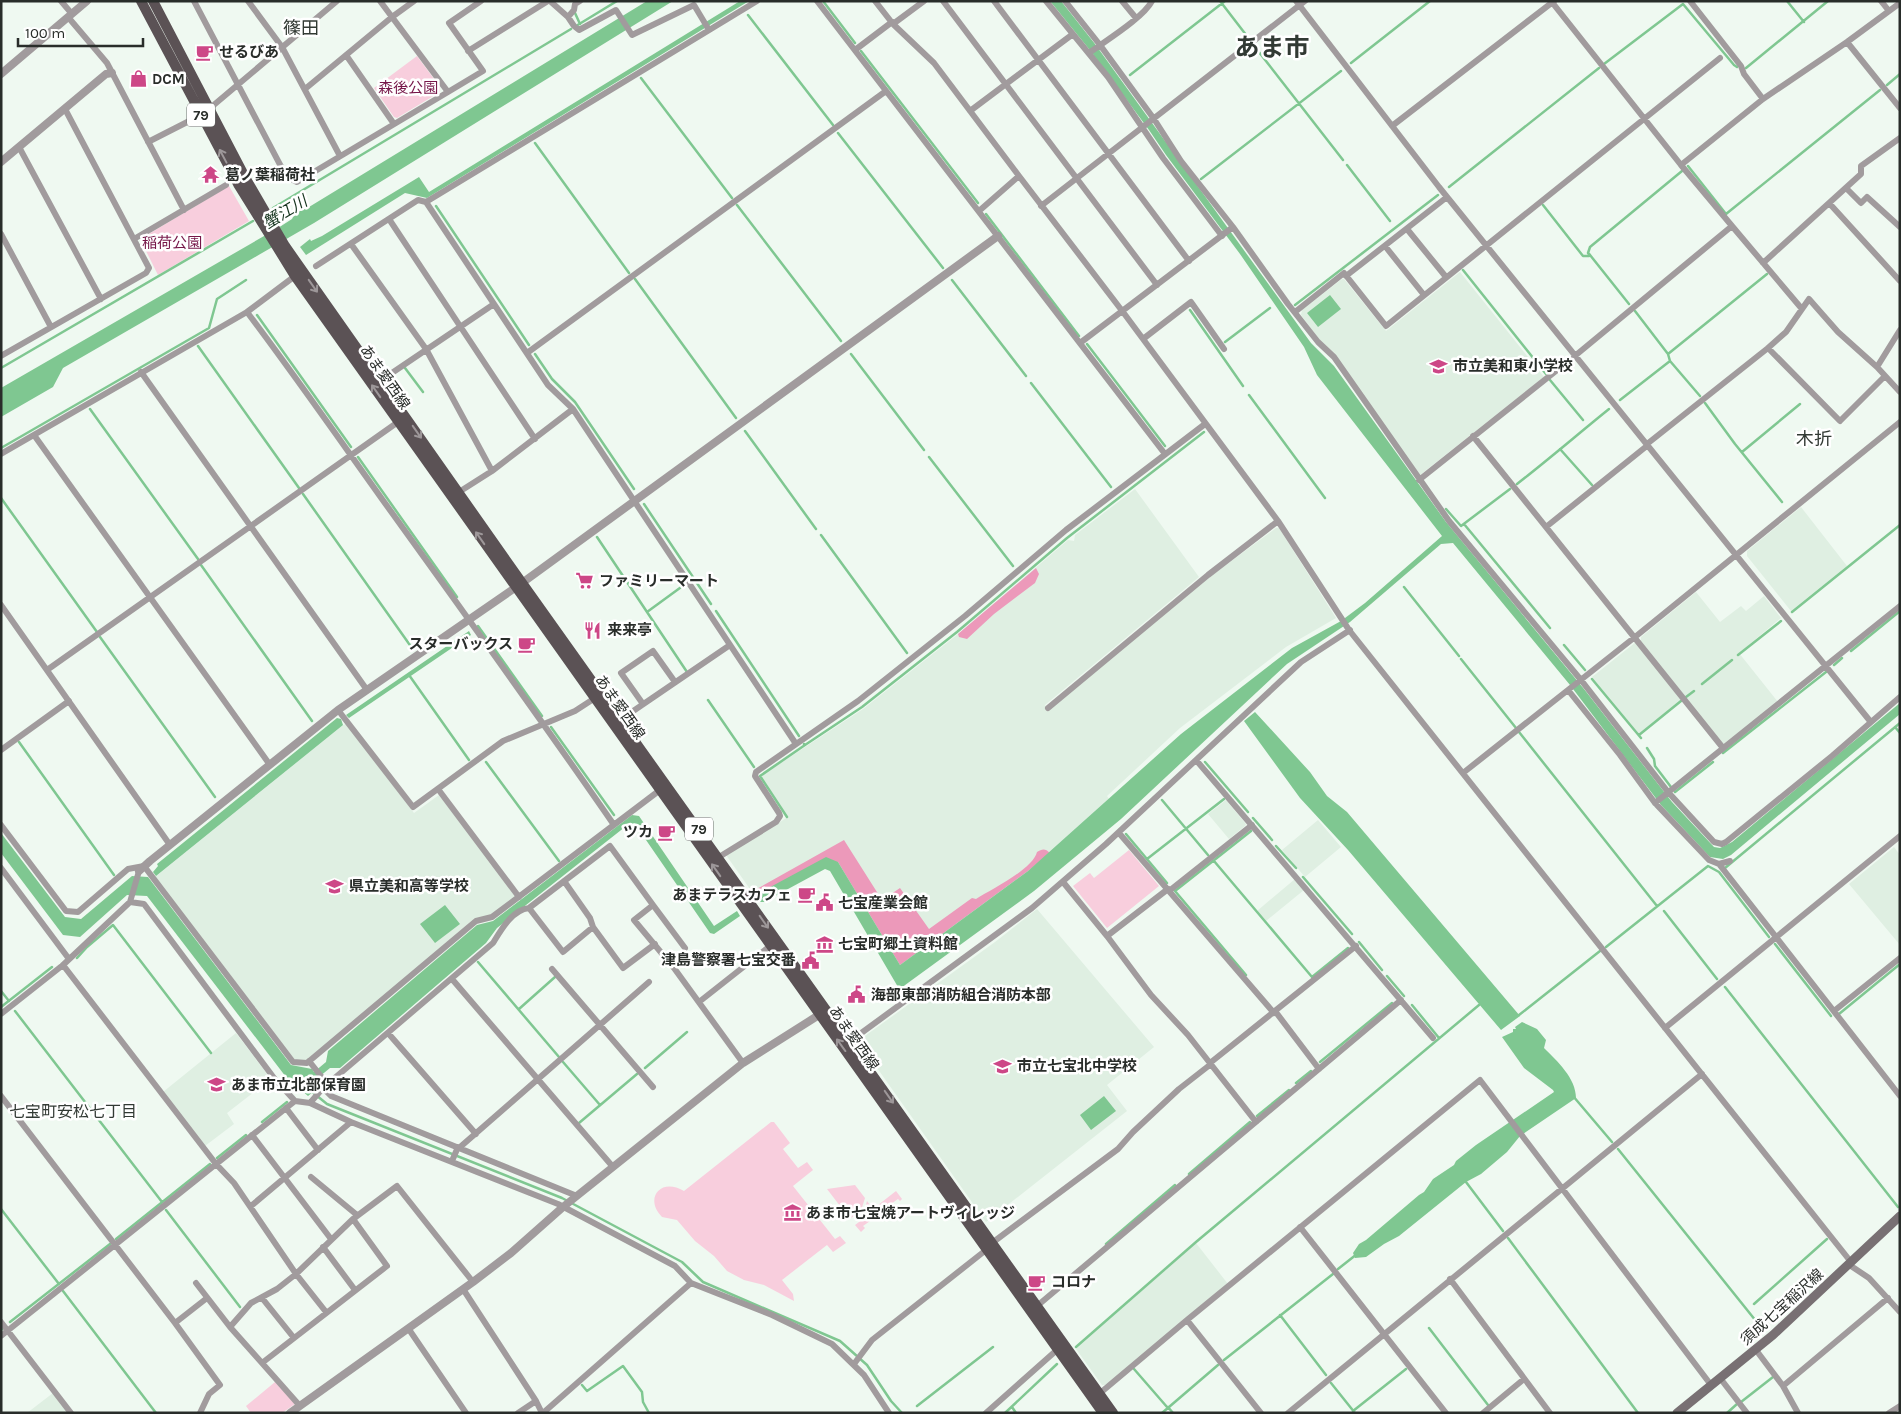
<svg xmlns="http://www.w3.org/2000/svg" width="1901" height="1414" font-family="Karla,'Noto Sans JP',sans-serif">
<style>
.built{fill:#dfefe2}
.green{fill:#f8cedd}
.forest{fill:#ec99ba}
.water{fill:#7fc791}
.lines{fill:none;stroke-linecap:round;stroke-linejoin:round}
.stream{stroke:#7fc791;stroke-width:2.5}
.minor{stroke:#a19b9d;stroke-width:6}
.tertiary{stroke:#a19b9d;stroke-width:8}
.secondary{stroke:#787073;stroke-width:9}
.primary{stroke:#5b5255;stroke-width:10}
.oneway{stroke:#9d9799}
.labels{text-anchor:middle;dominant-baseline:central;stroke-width:5;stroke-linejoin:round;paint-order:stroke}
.shield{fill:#fff;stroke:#696c6a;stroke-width:1}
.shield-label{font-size:14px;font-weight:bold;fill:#292d2a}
.poi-label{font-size:15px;font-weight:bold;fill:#292d2a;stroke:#fff;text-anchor:start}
.park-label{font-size:15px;fill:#761749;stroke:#fff}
.street-label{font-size:15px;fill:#292d2a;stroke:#fff}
.water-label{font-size:16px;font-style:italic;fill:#13321c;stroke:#fff}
.neighbourhood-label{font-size:16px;fill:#323a34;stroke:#fff}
.quarter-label{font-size:18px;fill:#323a34;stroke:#fff}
.town-label{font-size:25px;font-weight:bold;fill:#323a34;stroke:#fff}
</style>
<rect width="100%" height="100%" fill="#eff9f1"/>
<!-- built -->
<path class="built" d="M1460 272 1544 377 1420 475 1301 315 1302 310 1342 279H1344L1386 331Z
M1135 489 1199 577 1045 705 1049 710 1207 579 1276 528H1279L1336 618 1286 647 1180 728 1107 796 1109 799 1045 857 900 965 838 862 759 893 757 899 726 855 788 817 761 776 863 709 958 634 1068 540 1074 541 1075 535Z
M1801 507 1847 566 1791 611 1747 556V551Z
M1696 592 1720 622 1741 606 1746 611 1764 596 1781 618 1739 653 1778 702 1725 744H1722L1641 641V637Z
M1636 642 1682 699 1639 734 1592 677Z
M346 724 414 813 439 795 516 896 491 915 476 919 306 1061 295 1060 155 877 343 725Z
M1226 800 1246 824 1245 826 1229 839 1208 814Z
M1318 820 1341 847 1305 877 1282 850Z
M1894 847 1900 855V945L1849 884Z
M1295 879 1304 890 1266 921 1257 911Z
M1037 909 1154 1047 1107 1085 1127 1111 986 1222 858 1041 995 942Z
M236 1033 271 1079 227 1113 234 1124 205 1146 163 1092Z
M1196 1243 1228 1284 1107 1385H1102L1076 1349Z
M53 1393 68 1413H27Z"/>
<!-- green -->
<path class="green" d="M417 56 440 87V92L397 118 394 117 374 88Z
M229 186 249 221 158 275 141 241 142 238Z
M1129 850 1159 886 1107 928 1073 886 1090 873 1094 878Z
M771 1122H774L790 1143 783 1149 798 1168 807 1162 813 1170 793 1186 835 1239 840 1236 846 1243 833 1252 827 1245 782 1280 793 1294 794 1301 764 1285 744 1280 727 1271 714 1256 695 1241 677 1220 662 1217C644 1199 660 1177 684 1191Z
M855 1185 865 1198 859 1217 857 1213 850 1219 827 1189Z
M896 1191 902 1199 900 1201 898 1199 888 1206 890 1209 888 1211 886 1209 876 1217 878 1219 875 1221 873 1219 863 1226 865 1228 861 1232 855 1225 867 1216 864 1212 867 1201 873 1209Z
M275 1382 295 1404 282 1413H251L246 1406Z"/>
<!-- forest -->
<path class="forest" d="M1036 568 1039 574 1035 583 994 614 967 639 959 637 958 634Z
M844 840 882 900 900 888 929 929 972 898 976 899C992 889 1033 869 1037 852 1042 849 1045 848 1050 853L1028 871 900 965 838 862 759 893 757 899 754 894 755 890Z"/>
<!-- water -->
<path class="water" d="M647 1H673L314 223 63 368 53 387 1 417V388L278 228 292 219 295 213 309 207Z
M740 1H749L427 198 405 193 306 255 300 247 310 239 311 241 322 236 419 177 429 192Z
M1050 1H1061L1095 44 1311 343 1334 366 1446 522 1584 689 1672 802 1714 847 1720 848 1732 842 1900 703V714L1731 855 1723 859 1710 857 1661 805 1570 685 1453 543 1441 544 1350 622 1287 664 1121 819 1034 891 901 988 898 987 830 871 825 869 764 902H759L757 899 759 893 826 857 838 862 900 965 1028 871 1181 734 1292 648 1341 621 1365 603 1442 536 1317 375 1304 347 1240 254 1166 155 1149 130 1089 49Z
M1330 295 1341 309 1318 327 1307 313Z
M469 631 471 635 349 718 346 715Z
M1255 712 1310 772 1327 796 1347 812 1520 1016 1501 1030 1348 850 1300 798 1244 721Z
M337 718 341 719 343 725 156 876 153 872 158 866 157 864Z
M632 815 639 816 714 926 737 911 740 916 714 934 710 933 635 824 630 823 497 928 486 943 340 1068H330L319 1077 324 1083 308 1096 286 1077 147 896 127 895 80 937 63 935 1 853V833L65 917 81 919 132 876 148 877 291 1065 312 1069 314 1072 326 1062 328 1051 477 925 493 921Z
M445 905 460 924 435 943 420 924Z
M1522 1022 1537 1029 1546 1040 1544 1048C1557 1061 1576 1078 1576 1098L1520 1136 1507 1152 1481 1174 1466 1182 1399 1236 1384 1244 1366 1257 1355 1258 1353 1253 1359 1244 1366 1240 1419 1195 1424 1192 1433 1179 1454 1165 1456 1161 1476 1145 1554 1092 1553 1090 1524 1068 1502 1037 1513 1032V1029H1516L1515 1027Z
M1104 1096 1116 1111 1091 1130 1080 1115Z"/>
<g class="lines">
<!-- stream -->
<path class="stream" d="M823 1 855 43
M1220 1 1250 40
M1787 1 1804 22
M575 13 580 24
M748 15 833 125
M576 26 617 1
M1255 47 1343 160
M861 51 978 203
M1351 63 1430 1
M1604 64 1683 4 1734 65 1737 67
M1746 68 1828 1
M1130 75 1225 1
M641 78 732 198
M1887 85 1900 74
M838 133 943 268
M535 143 629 273
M1347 165 1390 221
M1688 166 1726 214 1880 90
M1201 179 1341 71
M1449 187 1599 68
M737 205 841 341
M1543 205 1583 256H1589
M436 206 529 345
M273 208 571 29
M986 214 1079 336
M1463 270 1546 374
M635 279 736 418
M952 280 1026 376
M1629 304 1590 255 1588 253 1590 247 1682 171
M1295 305 1438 195
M1190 310 1243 386
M257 315 351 447
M1225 342 1270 308
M1087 344 1165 446
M198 346 299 488
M535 354 552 379 575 402 634 489
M851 354 924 450
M1668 354 1767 274
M1670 361 1700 396
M1 368 253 221
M405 368 423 392
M1550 380 1583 420
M1031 383 1111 487
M1249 395 1325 498
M1620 400 1670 361 1668 354 1635 311
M1705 403 1735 444 1782 502
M90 409 198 559
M745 431 816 529
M1 448 209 328 217 299 246 280
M1560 449 1592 485
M1742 452 1800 404
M358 457 457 597
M929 457 1013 566
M1517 484C1548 460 1578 434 1609 409
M303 494 412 648
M1 498 97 632
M644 504 711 604
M1446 509 1461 526 1510 489
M1464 524 1550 628
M821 535 907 653
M597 537 687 672
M201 565 312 721
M1404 587 1459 656
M716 611 799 736
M647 612 684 585
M1792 612 1900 525
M478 626 542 716
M100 637 215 797
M1564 645 1585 670
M1851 651 1900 611
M1738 655 1781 621
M1461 659 1516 728
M1834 665 1842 658
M409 675 469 760
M1592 679 1641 738
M1702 684 1732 660
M1686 697 1694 691
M708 700 754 767
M551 727 614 815
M1895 727 1900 733
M1519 732 1657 906
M1639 735 1681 701
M19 742 114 875
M804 744 805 745 862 707 957 632 1067 538 1204 432
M1647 748 1654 759 1655 766 1671 787
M1723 753 1826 672
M486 762 559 861
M1205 762 1248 812
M1675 792 1713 762
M1162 800 1208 855
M787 817 760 776 805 745
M1253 818 1272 840
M1126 834 1167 883
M1276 846 1296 868
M1147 859 1224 799
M1214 861 1312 977 1348 948
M1725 868 1900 723
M1303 877 1352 934
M1664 911 1717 979
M1359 942 1382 970
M1775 944 1831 1016
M1606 947 1708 866 1719 872 1769 937
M77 958 87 947 113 925 211 1053
M478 962 559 1057
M1246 975 1175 891 1251 831
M1387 976 1404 996
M1725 987 1898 1207
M1 991 9 1001
M1412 1005 1439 1038
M1 1007 52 967
M519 1009 555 977
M15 1011 162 1202
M1839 1014 1900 964
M1519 1015 1600 951
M563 1062 600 1105
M1320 1062 1392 1003
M645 1068 687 1032
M1296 1083 1311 1071
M311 1091 327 1104 562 1198 682 1262 703 1282 840 1341 867 1365 891 1401 902 1413
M1573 1096 1612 1142
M1257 1116 1289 1090
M262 1122 287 1102
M579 1123 637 1074
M1618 1149 1764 1331
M217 1158 246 1135
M1189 1174 1250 1122
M1466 1182 1503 1231
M1 1209 59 1284
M166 1210 240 1307
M1508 1238 1638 1413
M116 1239 210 1164
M1106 1244 1175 1185
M1338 1269 1357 1254
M63 1291 156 1413
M1754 1304 1827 1239
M1280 1315 1326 1375
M10 1322 110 1244
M1429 1328 1488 1405
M1 1330 2 1329
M1076 1347 1196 1242 1479 1005
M1224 1360 1333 1274
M1134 1369 1167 1407
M1331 1383 1355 1413
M582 1385 587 1391 623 1366 642 1392 643 1402 649 1413
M1741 1402 1773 1377
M917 1406 993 1347
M1012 1407 1016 1413
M1168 1407 1173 1413
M1353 1411 1406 1369
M1005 1413 1057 1364
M1162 1413 1218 1365
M1727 1413 1737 1404"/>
<!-- minor -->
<path class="minor" d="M61 1 72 14
M194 1 286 176 297 182 448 92 380 1
M248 1 282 47 340 156
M550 1 568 17 574 26 579 30 616 10 632 35 694 5 709 30
M817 1 1165 454
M875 1 893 24 934 63 1019 176 1123 312 1278 521 1349 630 1851 1262
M943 1 1157 285
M994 1 1189 261
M1046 1 1108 77 1163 158 1222 236
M1065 1 1100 45 1154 119 1181 161 1233 227 1288 304 1318 342 1334 357 1449 521 1581 680 1668 792 1714 842 1722 844 1726 842 1832 756 1900 697
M1122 1 1136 18
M1296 1 1439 187 1870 721
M1551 1 1681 165 1763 99 1847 42 1900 3
M1690 1 1741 66 1744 74 1763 99
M1881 1 1889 11
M68 17 107 63 184 210
M568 17 574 10 575 4 580 1
M893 24 924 1
M1847 42 1900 108
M855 50 892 22
M468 51 548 1
M1089 53C1105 41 1143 18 1152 1
M346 55 394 124
M305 89 392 17 414 1
M448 92 483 71 449 23 481 1
M209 109 337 1
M970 111 1073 34
M1392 126 1554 1
M148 142 201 115
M19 147 101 299
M1681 165 1732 226
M1846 188 1861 203 1867 197 1900 227
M426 202 757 1
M1829 203 1900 281
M1041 206 1305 1
M979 211 1019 176
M389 219 535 439
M1407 229 1446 277
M1 234 51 327
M134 239 226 185
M351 244 426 349 492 471
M1385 246 1424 295
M1763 263 1861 174V166L1900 138
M316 266 418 200 426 202 548 385 573 409 796 744
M1346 276 1447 197
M247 312C293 373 337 436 382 499 460 607 538 715 614 825
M1295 312 1344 273 1386 326 1720 58
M1143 339 1191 302 1224 349
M1080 343 1233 227
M1768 348 1840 421 1885 376
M527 353 886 91
M1 356 146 273 149 268 65 109
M1877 367 1900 330
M141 372 367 690
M380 381 494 304
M34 435 270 765
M1473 436 1723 748
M1647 444 1768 348 1786 332 1809 299 1838 332 1877 367 1900 392
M1 454 247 312 295 276
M1419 480 1576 355 1732 226 1802 309
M459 492 492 471 573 409
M1546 527 1648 445
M1 605 170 845
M47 670 398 422
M1568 690 1620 755 1655 803 1709 860 1719 864 1730 861
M643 704 621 673 653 651 675 682
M1048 708 1208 575 1278 521
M338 710 413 807 503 741 575 711 595 698
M620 720 730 645
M1 750 69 701
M1196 760 1433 1038
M1463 773 1635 637 1900 422
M438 789 519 897
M1655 803 1900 606
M1 825 66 911 78 912 128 869 144 866 293 1062 307 1063 476 921 492 917 660 790
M1119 833 1274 1013
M719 857 776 822 780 816 779 813 755 776 756 772 858 701 965 616 1066 530 1205 424
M1719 864 1900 1096
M1 868 69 959
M564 881 590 918 593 927 623 968 655 944
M1063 882 1107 936 1151 995 1188 1035 1256 1122
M1169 891 1252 825
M130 902 144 904 274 1078 295 1101 310 1103 351 1122 251 1206
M653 905 685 948
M529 908 563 952 593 927
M1107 936 1168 889
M63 965 216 1164 234 1183 296 1274 326 1312
M552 969 653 1087
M452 979 613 1167
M699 1002 770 946
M1275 1011 1319 1069
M1834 1011 1900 958
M1 1014 63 965 130 902 139 871
M1665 1028 1900 836
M388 1033 476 1134
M849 1042 1032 908 1106 844 1301 662 1350 630
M309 1061 328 1085
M1210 1063 1356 946
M323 1088 331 1096 577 1196
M1 1096 175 1323 220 1385 209 1394 200 1413
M310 1103 323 1088 493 943C501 930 512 910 529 908L610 846 653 905 634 920 674 968 743 1063
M286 1108 318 1150
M351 1122 558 1204 675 1266 691 1283 772 1315 832 1344 864 1375 889 1413
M252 1135 331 1239
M459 1148 649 982
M452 1161 458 1147
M311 1177 357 1215
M1300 1227 1446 1413
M992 1243 1118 1149 1133 1132 1179 1089 1211 1064
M323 1247 355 1290
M1848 1264 1869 1278 1900 1312
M1450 1279 1550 1413
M196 1283 230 1327 300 1406
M463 1289 536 1401
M262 1298 294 1338
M1037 1306 1401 1000
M1187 1320 1261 1413
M1 1322 71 1413
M175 1323 207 1298
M230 1327 251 1303 277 1289 296 1274 353 1219 397 1186 473 1282
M408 1328 466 1413
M1 1336 295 1101
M1756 1350 1783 1386
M262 1363 387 1266 353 1219
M854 1364 872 1340 986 1250
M1720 1378 1747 1413
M1099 1394 1187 1320 1480 1080 1711 1385
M518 1413 536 1401 542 1413
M543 1413 691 1283
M986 1413 1058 1349
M1288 1413 1702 1074
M1483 1413 1524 1379
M1798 1413 1783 1386 1888 1298
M1889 1413 1900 1406"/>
<!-- tertiary -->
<path class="tertiary" d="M1 74 87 1
M1 162 106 74 112 73
M139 871 150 861 338 710 522 583 998 236
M290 1413 473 1282 511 1253 563 1207 743 1063 822 1013"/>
<!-- secondary -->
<path class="secondary" d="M1677 1413 1773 1335 1900 1216"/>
<!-- primary -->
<path class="primary" d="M141 1 238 184 295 276 1103 1413
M153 1 246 179 285 246 522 583 1113 1413"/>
</g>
<!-- one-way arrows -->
<defs><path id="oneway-shaft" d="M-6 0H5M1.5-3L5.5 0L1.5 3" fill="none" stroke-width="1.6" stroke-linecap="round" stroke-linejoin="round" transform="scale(1.25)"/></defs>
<g class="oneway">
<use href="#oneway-shaft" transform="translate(223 156) rotate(-118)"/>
<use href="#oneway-shaft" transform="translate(313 286) rotate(55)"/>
<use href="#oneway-shaft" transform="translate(376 391) rotate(-125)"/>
<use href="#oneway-shaft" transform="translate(417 432) rotate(55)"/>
<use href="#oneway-shaft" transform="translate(480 538) rotate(-125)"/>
<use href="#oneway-shaft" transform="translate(716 870) rotate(-125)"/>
<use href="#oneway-shaft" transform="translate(764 922) rotate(55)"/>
<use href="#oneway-shaft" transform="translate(841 1045) rotate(-126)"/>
<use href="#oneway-shaft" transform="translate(889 1097) rotate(55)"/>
</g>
<!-- icons -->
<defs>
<symbol id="cafe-bare" viewBox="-9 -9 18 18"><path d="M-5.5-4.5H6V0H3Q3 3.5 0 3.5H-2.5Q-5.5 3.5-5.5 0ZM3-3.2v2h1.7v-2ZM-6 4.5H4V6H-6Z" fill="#cd4787" stroke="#fff" stroke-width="2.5" paint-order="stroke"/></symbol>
<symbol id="shop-bare" viewBox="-9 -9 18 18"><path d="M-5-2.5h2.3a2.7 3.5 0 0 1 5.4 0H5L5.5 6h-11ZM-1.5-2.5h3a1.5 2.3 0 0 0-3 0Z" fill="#cd4787" stroke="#fff" stroke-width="2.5" paint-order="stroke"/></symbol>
<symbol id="temple-bare" viewBox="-9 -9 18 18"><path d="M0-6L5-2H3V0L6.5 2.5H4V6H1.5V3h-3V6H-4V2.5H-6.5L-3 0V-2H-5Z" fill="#cd4787" stroke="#fff" stroke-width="2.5" paint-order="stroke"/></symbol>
<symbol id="school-bare" viewBox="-9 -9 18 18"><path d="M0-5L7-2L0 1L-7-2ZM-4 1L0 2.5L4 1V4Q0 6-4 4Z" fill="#cd4787" stroke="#fff" stroke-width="2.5" paint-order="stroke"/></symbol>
<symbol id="supermarket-bare" viewBox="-9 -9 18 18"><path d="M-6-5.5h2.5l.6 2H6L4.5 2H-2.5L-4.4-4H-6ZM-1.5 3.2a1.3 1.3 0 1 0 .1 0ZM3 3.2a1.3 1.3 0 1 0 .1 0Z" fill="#cd4787" stroke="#fff" stroke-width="2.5" paint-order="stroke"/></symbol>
<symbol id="restaurant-bare" viewBox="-9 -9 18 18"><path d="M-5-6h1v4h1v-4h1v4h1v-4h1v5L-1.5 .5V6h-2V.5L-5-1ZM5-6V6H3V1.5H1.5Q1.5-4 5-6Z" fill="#cd4787" stroke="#fff" stroke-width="2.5" paint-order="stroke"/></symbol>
<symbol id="civic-bare" viewBox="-9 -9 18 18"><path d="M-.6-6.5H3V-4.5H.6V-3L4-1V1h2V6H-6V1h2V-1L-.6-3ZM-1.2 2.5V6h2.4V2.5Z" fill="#cd4787" stroke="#fff" stroke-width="2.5" paint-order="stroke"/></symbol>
<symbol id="museum-bare" viewBox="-9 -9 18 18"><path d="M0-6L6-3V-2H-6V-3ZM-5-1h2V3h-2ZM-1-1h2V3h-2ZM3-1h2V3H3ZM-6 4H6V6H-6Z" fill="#cd4787" stroke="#fff" stroke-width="2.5" paint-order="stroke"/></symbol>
</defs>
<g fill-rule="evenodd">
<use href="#cafe-bare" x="192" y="40" width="25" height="25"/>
<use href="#shop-bare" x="126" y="66" width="25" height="25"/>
<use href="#temple-bare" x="198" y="162" width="25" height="25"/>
<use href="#school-bare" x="1426" y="354" width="25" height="25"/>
<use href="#supermarket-bare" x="572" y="568" width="25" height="25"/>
<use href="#restaurant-bare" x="580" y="618" width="25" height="25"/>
<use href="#cafe-bare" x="514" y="632" width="25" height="25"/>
<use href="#cafe-bare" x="654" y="820" width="25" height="25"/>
<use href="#school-bare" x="322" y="874" width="25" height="25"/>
<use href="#cafe-bare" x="794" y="882" width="25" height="25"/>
<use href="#civic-bare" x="812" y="890" width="25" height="25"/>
<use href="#museum-bare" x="812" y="932" width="25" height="25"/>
<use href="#civic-bare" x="798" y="948" width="25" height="25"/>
<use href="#civic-bare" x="844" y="982" width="25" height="25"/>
<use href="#school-bare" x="990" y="1054" width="25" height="25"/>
<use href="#school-bare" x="204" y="1072" width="25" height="25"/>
<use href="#museum-bare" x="780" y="1200" width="25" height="25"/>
<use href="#cafe-bare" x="1024" y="1270" width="25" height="25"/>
</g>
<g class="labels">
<!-- shield labels -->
<g class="shield">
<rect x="187" y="103.5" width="28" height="23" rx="4"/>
<rect x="685" y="817.5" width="28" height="23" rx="4"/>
</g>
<g class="shield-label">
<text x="201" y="115">79</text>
<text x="699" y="829">79</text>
</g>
<!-- poi labels -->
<g class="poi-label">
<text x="219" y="52">せるびあ</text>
<text x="152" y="79">DCM</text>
<text x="225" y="175">葛ノ葉稲荷社</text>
<text x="1453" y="366">市立美和東小学校</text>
<text x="599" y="581">ファミリーマート</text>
<text x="607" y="630">来来亭</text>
<text x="513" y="644" text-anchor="end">スターバックス</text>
<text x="653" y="832" text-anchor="end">ツカ</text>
<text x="349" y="886">県立美和高等学校</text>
<text x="792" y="895" text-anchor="end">あまテラスカフェ</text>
<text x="838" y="903">七宝産業会館</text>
<text x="838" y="944">七宝町郷土資料館</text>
<text x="796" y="960" text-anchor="end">津島警察署七宝交番</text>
<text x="871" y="995">海部東部消防組合消防本部</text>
<text x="1017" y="1066">市立七宝北中学校</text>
<text x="231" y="1085">あま市立北部保育園</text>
<text x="806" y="1213">あま市七宝焼アートヴィレッジ</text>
<text x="1051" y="1282">コロナ</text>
</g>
<!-- park labels -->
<g class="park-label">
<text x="408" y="88">森後公園</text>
<text x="172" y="243">稲荷公園</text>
</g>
<!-- street labels -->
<g class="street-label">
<text transform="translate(385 377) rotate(55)">あま愛西線</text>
<text transform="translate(620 707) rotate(55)">あま愛西線</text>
<text transform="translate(854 1038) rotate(55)">あま愛西線</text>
<text transform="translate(1782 1307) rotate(-42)">須成七宝稲沢線</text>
</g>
<!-- water labels -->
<g class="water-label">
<text transform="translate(285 212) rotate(-31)">蟹江川</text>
</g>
<!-- neighbourhood labels -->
<g class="neighbourhood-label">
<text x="73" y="1111">七宝町安松七丁目</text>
</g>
<!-- quarter labels -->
<g class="quarter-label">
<text x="301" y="28">篠田</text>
<text x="1814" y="439">木折</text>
</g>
<!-- town labels -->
<g class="town-label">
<text x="1272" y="47">あま市</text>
</g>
</g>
<!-- border -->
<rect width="1901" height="1414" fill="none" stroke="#292d2a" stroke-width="5"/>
<!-- scale -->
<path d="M18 38v8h125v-8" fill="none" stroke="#292d2a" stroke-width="2.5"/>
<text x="25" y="38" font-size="15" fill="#292d2a" stroke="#ffffff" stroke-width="4" paint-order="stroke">100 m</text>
</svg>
